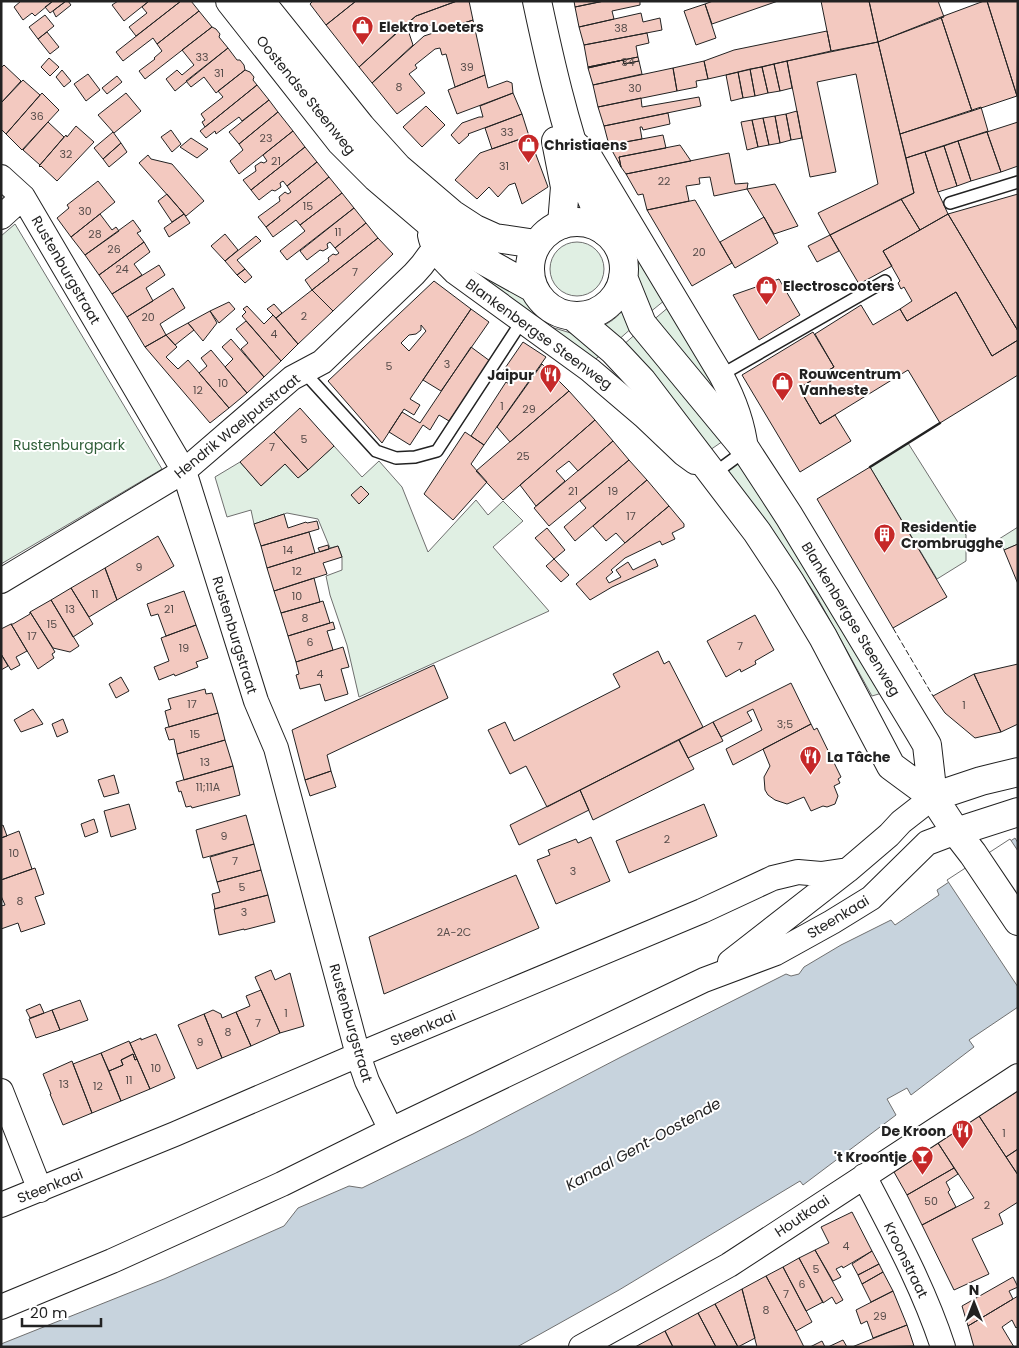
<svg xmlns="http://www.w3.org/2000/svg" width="1019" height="1348" font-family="Poppins,sans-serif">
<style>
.green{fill:#e0efe3;stroke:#6f6f6f}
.water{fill:#c7d3dd;stroke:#6f6f6f}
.pier{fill:#fff;stroke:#6f6f6f}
.building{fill:#f3c9c0;stroke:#222;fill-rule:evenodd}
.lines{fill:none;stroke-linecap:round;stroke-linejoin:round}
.service-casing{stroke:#222;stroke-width:14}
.minor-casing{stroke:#222;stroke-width:26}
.secondary-casing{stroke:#222;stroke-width:30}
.primary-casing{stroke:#222;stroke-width:30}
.service{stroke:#fff;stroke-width:11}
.minor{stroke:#fff;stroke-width:24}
.secondary{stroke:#fff;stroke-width:28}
.primary{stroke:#fff;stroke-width:28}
.fence{stroke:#222;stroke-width:1;stroke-dasharray:6 2.5;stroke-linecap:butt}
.wall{stroke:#222;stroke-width:2.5}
.labels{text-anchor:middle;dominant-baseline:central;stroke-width:4;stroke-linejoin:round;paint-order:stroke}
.number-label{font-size:11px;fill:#564c4a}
.poi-label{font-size:14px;font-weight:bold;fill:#222;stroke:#fff;text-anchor:start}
.street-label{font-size:14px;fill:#222;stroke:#fff}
.park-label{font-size:14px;fill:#2f5e38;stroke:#fff}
.water-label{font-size:15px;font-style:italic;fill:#222;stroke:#fff}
</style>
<rect width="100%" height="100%" fill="#fff"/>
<!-- green -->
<path class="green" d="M15 224 162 469 1 564V236Z
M550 269a27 27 0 1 1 54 0a27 27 0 1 1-54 0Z
M643 260 665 300 649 313 637 280 638 262Z
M489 275 523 297 534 313 551 327 574 334 603 353 591 363 483 285Z
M670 306 721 391 714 396 651 322Z
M625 308 634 326 616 342 599 327C611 323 617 317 625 308Z
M639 331 729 437 710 450 622 346Z
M908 443 966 535V561L937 579 870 467Z
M334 446 362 477 379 461 402 487 428 552 476 500 488 515 503 501 523 521 493 547 549 611 359 697 347 645 330 595 326 576 342 570V557L338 546 330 548 318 519 287 513 254 524 251 510 227 517 215 477 240 462 261 486 285 464 298 478Z
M743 454 882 693 872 696 817 597 772 530 724 469Z
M1018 527V544L1004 550 999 539Z"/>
<!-- water -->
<path class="water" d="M1015 838 1018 843V1007L969 1040 974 1047 911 1095 907 1088 887 1099 896 1115 803 1185 800 1181 619 1290 517 1347H1V1344L164 1279 284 1226 298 1208 349 1186 362 1188 473 1134 621 1057 786 974 791 976 799 974 804 967 841 945 891 920 895 925 939 895 937 890Z"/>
<!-- pier -->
<path class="pier" d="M1010 839 1018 851V987L947 880Z"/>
<!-- building -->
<path class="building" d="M21 1H53L35 16 32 13 23 20 14 7Z
M53 1H66L50 13 45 7Z
M66 1H68L71 5 56 17 53 11Z
M118 1H149L124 21 112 5Z
M149 1H181L136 36 129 27 147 13 142 7Z
M181 1H191L199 11 157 44 153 38 123 61 116 52Z
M313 1H356L326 25 310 4Z
M356 1H457L416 16 359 67 326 25Z
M457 1H469L473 20 437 32 434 24 409 33 406 24 416 16Z
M574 1H604L575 7Z
M604 1H640V5L612 11 614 19 579 27 575 7Z
M713 1H778L712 24 705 4Z
M821 1H869L878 42 831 51Z
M869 1H938L944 17 878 42Z
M984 1H987L1017 96 972 111 941 17Z
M987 1H1018L1017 96Z
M705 4 716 38 696 45 684 11Z
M199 11 212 27 145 79 139 71 155 59 154 58 162 51 157 44Z
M641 13 643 22 660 18 662 30 584 45 579 27Z
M45 15 54 26 38 39 29 27Z
M941 17 972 111 900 134 878 42Z
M473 20 485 75 455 87 446 54 442 55 440 48 435 49 415 65 417 68 409 74 425 93 397 114 372 83 424 36Z
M406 24 413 45 372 83 359 67Z
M212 27 216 29 220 34 219 37 228 48 175 91 166 79 177 70 182 75 194 65 182 50Z
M827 31 831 51 708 79 704 61 734 50Z
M47 32 59 47 50 54 38 39Z
M647 33 649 43 636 46 638 57 588 67 584 45Z
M878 42 914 193 830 235 818 213 878 184 856 74 817 82 836 172 810 177 787 61Z
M228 48 237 60H240L244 65 245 70 216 93 204 77 191 87 186 81Z
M638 57 639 61 624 64 623 60 588 68V67Z
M49 58 59 67 50 76 41 67Z
M623 60 624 64 639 61 642 74 593 85 588 68Z
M704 61 708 79 696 81 697 87 677 91 673 68Z
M787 61 792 88 780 91 774 64Z
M774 64 780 91 768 93 762 67Z
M4 65 21 81 1 103V68Z
M762 67 768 93 755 96 750 69Z
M673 68 677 91 598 107 593 85Z
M750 69 755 96 743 98 738 72Z
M62 70 71 81 64 87 56 77Z
M245 70 250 72 254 77 253 80 257 85 205 127 202 122 205 120 201 114 223 97 218 91Z
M738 72 743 98 731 101 726 75Z
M88 74 100 90 86 101 74 84Z
M485 75 488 88 507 81 512 83 513 93 457 114 448 90Z
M117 76 122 82 107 94 102 88Z
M23 80 40 95 6 134 1 129V103Z
M257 85 269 100 242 121 239 117 216 134 215 131 206 138 200 131Z
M42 93 59 110 22 150 6 134Z
M126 93 141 111 114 133 98 115Z
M513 93 522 114 468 134 469 135 459 144 451 135 462 123 479 117H483L480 106Z
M699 97 701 106 604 126 598 107 641 98 642 107Z
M269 100 278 112 239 144 229 132Z
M426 106 445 125 422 147 403 127Z
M981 107 988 131 906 158 900 134Z
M797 111 802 138 791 140 786 114Z
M278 112 293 131 239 174 230 161 243 150 239 144Z
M668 113 670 124 643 130 642 127H640L642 139 609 145 604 126Z
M522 114 529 136 492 149 485 128Z
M786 114 791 140 780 143 775 116Z
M775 116 780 143 769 145 763 118Z
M763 118 769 145 758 147 752 120Z
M752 120 758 147 747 150 741 122Z
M48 122 64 137 40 165 23 150Z
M1018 122V166L1001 172 987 132Z
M76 126 94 142 57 181 41 166 40 167 39 166 66 135 67 137Z
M171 130 181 144 172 152 161 137Z
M293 131 305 147 251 190 243 180 256 171 255 166 261 162 264 163 267 161 263 155Z
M113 132 121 143 103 159 94 148Z
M987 132 1001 172 971 181 958 141Z
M663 135 666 148 619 157 621 167 609 145Z
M529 136 548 187 522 204 515 183 509 185 498 197 489 187 477 199 455 180 480 153Z
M191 138 208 149 197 158 180 147Z
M958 141 971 181 957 186 944 146Z
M121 143 127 152 109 167 103 159Z
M680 145 691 161 626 174 621 167 619 157Z
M944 146 957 186 938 192 925 152Z
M305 147 317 162 287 186 283 181 280 183 281 187 275 191 272 190 259 200 251 190Z
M925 152 938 192 948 214 920 230 901 199 914 193 906 158Z
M729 153 735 184 748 183 747 189 714 196 710 177 699 178 700 184 686 186 689 201 647 210 643 194 638 195 626 174Z
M148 155 151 159 172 164 204 201 186 216 139 163Z
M317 162 329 177 266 227 258 217 280 201 279 197 285 192 288 194 291 192 287 186Z
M329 177 342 193 300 225 296 220 273 237 266 227Z
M98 181 115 202 71 237 57 218 69 208 67 205Z
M775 184 798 226 774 234 747 189Z
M342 193 354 208 287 260 280 251 305 231 300 225Z
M167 194 184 214 172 222 158 201Z
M1018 194V331L948 214Z
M901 199 920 230 883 251 892 266 859 284 830 235Z
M695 200 732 263 692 286 647 210Z
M354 208 366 223 335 248 330 242 327 244 328 248 323 251 320 250 307 260 300 251Z
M100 214 112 230 116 227 119 231 85 255 71 237Z
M184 214 190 223 169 237 164 228Z
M948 214 1018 331V340L992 356 956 292 907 321 900 309 912 301 904 287 901 289 898 283 900 281 883 251Z
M764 217 778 243 735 268 720 242Z
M133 220 141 231 137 233 144 242 99 275 85 255Z
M366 223 378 238 312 290 305 280 329 261 328 258 333 254 336 255 339 253 335 248Z
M225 234 238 250 225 261 211 246Z
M830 235 839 251 817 262 808 246Z
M256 236 261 241 237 260 245 269 237 275 225 261Z
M378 238 393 254 333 311 312 290Z
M144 242 150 252 134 264 142 275 112 294 99 275Z
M159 265 165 275 146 288 153 301 127 317 112 294Z
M245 269 252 277 245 283 237 275Z
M779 279 800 315 759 340 733 295Z
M434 281 471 309 410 399 420 405 414 415 404 409 382 443 328 381ZM421 325 426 331 409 351 401 343 409 335 416 334 421 330Z
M173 288 185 308 160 324 166 335 145 347 127 317Z
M312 290 333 311 298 344 276 318Z
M956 292 992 356 1018 340V375L940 423 908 370 820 424 799 388 834 367 815 334 861 305 873 325 900 309 907 321Z
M229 302 235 309 219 323 210 311Z
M274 304 282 313 276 318 267 309Z
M247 306 264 324 273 315 298 344 281 361 242 316 246 312 243 309Z
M471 309 489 322 441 391 423 380Z
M210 311 217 323 203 341 188 323Z
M246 321 281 361 264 377 241 349 248 343 236 329Z
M188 323 194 330 175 345 166 335Z
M813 332 834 367 799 388 820 424 835 415 851 441 800 472 742 375Z
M166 335 177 347 166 357 178 369 188 360 229 408 210 423 145 347Z
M231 339 264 377 247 393 225 367 233 359 222 347Z
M523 342 546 357 484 445 471 436 506 382 509 384 511 381 501 374Z
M471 347 490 361 449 421 439 415 430 430 423 425 410 445 389 432 402 412 420 423Z
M211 350 247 393 229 408 199 373 207 366 201 358Z
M542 364 569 391 510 442 497 427Z
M569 391 595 420 503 500 476 471Z
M300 408 334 446 308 470 274 432Z
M595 420 613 441 578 471 569 461 556 471 565 481 536 506 520 485Z
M274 432 308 470 298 478 285 464 261 486 240 462Z
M465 432 484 445 471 464 487 482 453 520 424 494Z
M613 441 629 460 549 526 534 508Z
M629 460 647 480 575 541 564 527 586 508 580 501Z
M870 467 947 597 893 628 817 499Z
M647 480 669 506 625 543 616 533 606 541 593 526Z
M361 486 369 494 359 504 351 495Z
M669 506 684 524V527L672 533 675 539 662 545 660 541 625 558 611 570 613 572 606 578 609 583 621 577 616 570 628 562 633 570 655 559 658 566 612 587 590 600 576 584Z
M284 514 288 528 306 522 307 523 317 521 319 529 261 546 254 524Z
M547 528 565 550 554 559 535 538Z
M309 532 315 553 267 568 261 546Z
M158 536 174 566 117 600 105 568Z
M1018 544V584L1004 550Z
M328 545 329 549 320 552 318 548Z
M338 546 342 557 323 563 327 574 274 591 267 568Z
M554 559 569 575 561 582 546 566Z
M105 568 117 600 89 617 71 588Z
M314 578 320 602 281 613 274 591Z
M71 588 93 624 73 637 51 600Z
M184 591 196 625 166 636 158 614 151 616 147 604Z
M51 600 79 646 70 652 53 648 30 612Z
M323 601 330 623 288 636 281 613Z
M30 612 55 652 52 654 54 658 38 669 11 624H13L30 614Z
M755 615 774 650 755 661 756 664 741 672 740 669 726 677 707 641Z
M333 622 335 629 327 631 333 650 296 662 288 636Z
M11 624 27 651 16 657 20 665 11 670 1 654V629Z
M196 625 208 658 196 662 198 667 175 676 174 674 159 680 154 667 169 661 161 638Z
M343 647 349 667 341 669 348 694 325 701 320 684 300 689 296 675 299 674 296 662Z
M658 651 664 664 669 661 703 727 547 807 526 766 510 774 488 730 505 722 514 741 620 687 613 674Z
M1 654 8 666 1 670Z
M1018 664V724L1001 732 974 674Z
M434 665 448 698 327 755 331 771 305 780 292 730Z
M974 674 1001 732 975 738 945 713 933 696Z
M121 677 129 691 116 698 109 684Z
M791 683 811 724 733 765 726 749 762 730 753 709 747 712 752 721 721 737 713 722Z
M205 689 206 694 212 693 218 713 169 727 165 711 171 709 168 699Z
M33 709 43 724 21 732 14 720Z
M218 713 225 740 177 754 174 739 169 740 165 728Z
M63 719 68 732 57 737 52 724Z
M713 722 723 741 688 758 679 740Z
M811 724 814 730 817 728 841 777 838 779 840 783 834 786 838 796 835 804 827 807 823 806 811 811 804 797 787 804 775 800 768 795 765 790 764 777 770 766 763 749Z
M225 740 233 766 184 780 177 754Z
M679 740 694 769 593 820 580 790Z
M233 766 240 795 192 808 191 806 186 807 181 791 179 792 176 782Z
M331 771 336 787 310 796 305 780Z
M114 775 119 793 104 797 98 780Z
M580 790 589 810 519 845 510 825Z
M129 804 136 829 111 837 104 811Z
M704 804 717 836 629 873 616 841Z
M246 815 254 844 203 858 196 830Z
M94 819 98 832 85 837 81 824Z
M3 825 7 836 1 838V826Z
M19 831 32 869 1 880V838Z
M591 837 610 881 556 904 537 860 550 855 548 850 576 839 578 843Z
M254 844 261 870 217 882 210 857Z
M35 868 44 894 35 897 45 924 21 932 18 923 1 929V906L5 905 1 896V880Z
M261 870 268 895 215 909 212 894 220 892 217 882Z
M516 875 539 928 384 994 369 937Z
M268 895 275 922 244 930V929L219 935 214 909Z
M271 970 275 980 290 973 304 1026 280 1033 255 977Z
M261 990 280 1033 251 1046 236 1012 250 1006 246 996Z
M80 1000 88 1020 60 1030 52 1010Z
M40 1004 44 1013 30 1018 26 1010Z
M52 1010 60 1030 36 1038 29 1019Z
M213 1010 221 1014 222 1018 236 1012 251 1046 222 1058 204 1014Z
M204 1014 222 1058 197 1069 178 1025Z
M156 1034 175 1078 150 1089 130 1043 141 1038V1040Z
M129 1041 137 1059 135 1060 133 1054 121 1060 123 1065 109 1071 101 1053Z
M101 1053 121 1101 92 1113 73 1064Z
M133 1054 135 1060 137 1059 150 1089 121 1101 109 1071 123 1065 121 1060Z
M72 1061 92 1113 63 1125 50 1094H51L43 1074Z
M1018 1091V1149L1006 1157 979 1116Z
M979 1116 1018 1175V1202L999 1214 1003 1224 972 1239 989 1274 954 1290 922 1225 974 1198 938 1143Z
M938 1143 954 1168 907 1195 894 1172Z
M1018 1149V1175L1006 1157Z
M954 1168 958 1174 946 1182 950 1190 948 1192 956 1207 922 1225 907 1195Z
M852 1212 872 1251 843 1268 842 1266 836 1269 841 1277 833 1281 815 1250 829 1243 821 1227Z
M815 1250 843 1300 836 1304 832 1297 823 1303 799 1258Z
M872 1251 879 1264 858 1275 852 1264Z
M799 1258 823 1302 806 1311 783 1267Z
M879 1264 883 1272 862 1284 858 1275Z
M783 1267 812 1322 796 1331 766 1276Z
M883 1272 893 1291 871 1302 862 1284Z
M766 1276 796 1331 804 1347H757L742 1289Z
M1013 1277 1018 1287 1009 1291 1013 1299 968 1326 962 1306Z
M742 1289 755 1338 738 1347 715 1304Z
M893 1291 907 1325 873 1338 867 1321 861 1324 856 1310Z
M1018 1296V1326L1016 1328 1012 1320 1002 1327 1014 1347H974L968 1326Z
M715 1304 738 1347H716L698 1313Z
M698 1313 716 1347H673L665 1331Z
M907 1325 914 1346 852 1347Z
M665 1331 673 1347H635Z
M843 1340 847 1347H828Z
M822 1341 825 1347H810Z"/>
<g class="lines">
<defs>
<path id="service" d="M950 203 1018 182
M304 372 376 451 396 458 415 457 437 451 522 321
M721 375 885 281
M712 475 746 450"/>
<path id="minor" d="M572 140 589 155 721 375C734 399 743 422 746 450
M1 177 23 197 184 471 256 701 276 748 358 1055 367 1081 391 1130
M1 217 23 197
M430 235C433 251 444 261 455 272L590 370 644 416 684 454 695 462
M1 581 184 471 292 378 322 362 414 274 422 265 444 235
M730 962 848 870 889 835 901 822 933 797
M1 1091 40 1190
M864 1176C893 1232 923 1286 943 1347
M1 1205 175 1134 358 1055 702 911 773 878 798 872 821 874 848 870
M1 1307 112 1261 282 1184 391 1130 704 980 776 953 832 922 871 898 927 843 956 832
M581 1347 729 1265 1018 1076"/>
<path id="secondary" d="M537 1C550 62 564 123 585 182 591 198 599 215 605 231
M556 141 565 187 562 224
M956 832 973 854 1018 921"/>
<path id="primary" d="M230 1 341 142 376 177 444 235 477 257 533 288
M260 1 361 127 398 168 452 214 475 229 495 238 536 244
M530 269a47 47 0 1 1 94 0a47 47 0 1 1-94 0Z
M623 277 642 324 746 450 789 516 920 733 927 745 933 797
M574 317 613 350 642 381 757 532 790 582 823 637 891 766 933 797 956 832 1018 812
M933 797 981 781 1018 772"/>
</defs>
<!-- service casing -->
<use href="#service" class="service-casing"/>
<!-- minor casing -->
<use href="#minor" class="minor-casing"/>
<!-- secondary casing -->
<use href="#secondary" class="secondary-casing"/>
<!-- primary casing -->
<use href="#primary" class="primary-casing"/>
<!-- service -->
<use href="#service" class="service"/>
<!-- minor -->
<use href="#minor" class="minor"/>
<!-- secondary -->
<use href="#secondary" class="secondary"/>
<!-- primary -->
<use href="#primary" class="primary"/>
<!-- fence -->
<path class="fence" d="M893 628 933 696"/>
<!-- wall -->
<path class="wall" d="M870 467 940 423"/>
</g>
<!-- icons -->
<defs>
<symbol id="shop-pin" viewBox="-11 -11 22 30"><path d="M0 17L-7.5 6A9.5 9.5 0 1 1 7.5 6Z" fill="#c62828" stroke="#fff"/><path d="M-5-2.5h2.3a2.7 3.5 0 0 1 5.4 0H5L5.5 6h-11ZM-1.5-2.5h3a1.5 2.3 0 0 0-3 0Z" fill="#fff"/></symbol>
<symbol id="restaurant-pin" viewBox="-11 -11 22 30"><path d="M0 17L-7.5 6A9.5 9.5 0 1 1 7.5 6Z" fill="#c62828" stroke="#fff"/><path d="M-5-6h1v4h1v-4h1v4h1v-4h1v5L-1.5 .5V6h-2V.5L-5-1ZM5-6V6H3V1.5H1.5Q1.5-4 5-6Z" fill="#fff"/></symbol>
<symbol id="building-pin" viewBox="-11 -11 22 30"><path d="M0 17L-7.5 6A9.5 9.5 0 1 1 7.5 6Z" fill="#c62828" stroke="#fff"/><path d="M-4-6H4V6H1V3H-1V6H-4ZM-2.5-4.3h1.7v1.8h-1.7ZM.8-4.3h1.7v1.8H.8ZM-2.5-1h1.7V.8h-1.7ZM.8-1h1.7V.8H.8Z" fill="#fff"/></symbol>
<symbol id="bar-pin" viewBox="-11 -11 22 30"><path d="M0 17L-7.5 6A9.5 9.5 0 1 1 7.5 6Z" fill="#c62828" stroke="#fff"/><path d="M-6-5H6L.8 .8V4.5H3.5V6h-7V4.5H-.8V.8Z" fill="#fff"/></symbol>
</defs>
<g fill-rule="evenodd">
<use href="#shop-pin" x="350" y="14" width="25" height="34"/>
<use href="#shop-pin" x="516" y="132" width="25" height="34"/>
<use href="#shop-pin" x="754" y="274" width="25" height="34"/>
<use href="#restaurant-pin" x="538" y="362" width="25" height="34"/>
<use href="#shop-pin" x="770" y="370" width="25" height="34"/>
<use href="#building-pin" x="872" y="522" width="25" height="34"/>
<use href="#restaurant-pin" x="798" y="744" width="25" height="34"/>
<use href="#restaurant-pin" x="950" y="1118" width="25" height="34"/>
<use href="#bar-pin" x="910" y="1144" width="25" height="34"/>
</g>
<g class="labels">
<!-- number labels -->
<g class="number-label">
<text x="621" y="28">38</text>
<text x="202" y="57">33</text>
<text x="628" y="62">34</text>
<text x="467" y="67">39</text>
<text x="219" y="73">31</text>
<text x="399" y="87">8</text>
<text x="635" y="88">30</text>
<text x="37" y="116">36</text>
<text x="507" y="132">33</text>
<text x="266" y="138">23</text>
<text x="66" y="154">32</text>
<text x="276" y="161">21</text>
<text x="504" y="166">31</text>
<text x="664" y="181">22</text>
<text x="308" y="206">15</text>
<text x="85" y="211">30</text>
<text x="338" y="232">11</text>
<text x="95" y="234">28</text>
<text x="114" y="249">26</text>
<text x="699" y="252">20</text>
<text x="122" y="269">24</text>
<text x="355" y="272">7</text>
<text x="304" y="316">2</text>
<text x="148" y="317">20</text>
<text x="274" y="334">4</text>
<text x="447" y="364">3</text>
<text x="389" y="366">5</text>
<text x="223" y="383">10</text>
<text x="198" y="390">12</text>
<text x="502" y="406">1</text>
<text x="529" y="409">29</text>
<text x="304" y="439">5</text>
<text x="272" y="447">7</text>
<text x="523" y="456">25</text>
<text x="573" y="491">21</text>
<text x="613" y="491">19</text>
<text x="631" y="516">17</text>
<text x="288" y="550">14</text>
<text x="139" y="567">9</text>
<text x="297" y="571">12</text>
<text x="95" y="594">11</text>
<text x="297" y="596">10</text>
<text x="70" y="609">13</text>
<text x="169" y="609">21</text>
<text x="305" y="618">8</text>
<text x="52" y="624">15</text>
<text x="32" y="636">17</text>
<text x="310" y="642">6</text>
<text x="740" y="646">7</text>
<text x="184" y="648">19</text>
<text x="320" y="674">4</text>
<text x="192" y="704">17</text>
<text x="964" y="705">1</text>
<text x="785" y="724">3;5</text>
<text x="195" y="734">15</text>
<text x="205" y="762">13</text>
<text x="208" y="787">11;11A</text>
<text x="224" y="836">9</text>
<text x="667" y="839">2</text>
<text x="14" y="853">10</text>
<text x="235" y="861">7</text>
<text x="573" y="871">3</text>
<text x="242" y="887">5</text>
<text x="20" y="901">8</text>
<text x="244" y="912">3</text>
<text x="454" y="932">2A-2C</text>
<text x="286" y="1013">1</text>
<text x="258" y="1023">7</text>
<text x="228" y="1032">8</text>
<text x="200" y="1042">9</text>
<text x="156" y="1068">10</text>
<text x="129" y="1080">11</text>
<text x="64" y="1084">13</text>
<text x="98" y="1086">12</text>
<text x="1004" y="1133">1</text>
<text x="931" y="1201">50</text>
<text x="987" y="1205">2</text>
<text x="846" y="1246">4</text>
<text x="816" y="1269">5</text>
<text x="802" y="1284">6</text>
<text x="786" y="1294">7</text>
<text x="766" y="1310">8</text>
<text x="880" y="1316">29</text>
</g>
<!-- poi labels -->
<g class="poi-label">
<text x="379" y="27">Elektro Loeters</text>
<text x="544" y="145">Christiaens</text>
<text x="783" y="286">Electroscooters</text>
<text x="799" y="374">Rouwcentrum<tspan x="799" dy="16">Vanheste</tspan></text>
<text x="534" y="375" text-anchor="end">Jaipur</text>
<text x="901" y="527">Residentie<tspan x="901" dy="16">Crombrugghe</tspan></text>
<text x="827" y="757">La Tâche</text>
<text x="946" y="1131" text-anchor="end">De Kroon</text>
<text x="907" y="1157" text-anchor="end">'t Kroontje</text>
</g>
<!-- street labels -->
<g class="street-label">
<text transform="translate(306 95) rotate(51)">Oostendse Steenweg</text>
<text transform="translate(66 270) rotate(60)">Rustenburgstraat</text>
<text transform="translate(539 334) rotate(36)">Blankenbergse Steenweg</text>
<text transform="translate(237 426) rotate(-39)">Hendrik Waelputstraat</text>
<text transform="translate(851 619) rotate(59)">Blankenbergse Steenweg</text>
<text transform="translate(235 635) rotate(73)">Rustenburgstraat</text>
<text transform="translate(838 917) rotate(-31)">Steenkaai</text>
<text transform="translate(351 1023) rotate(74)">Rustenburgstraat</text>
<text transform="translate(423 1028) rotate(-23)">Steenkaai</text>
<text transform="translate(50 1186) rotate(-22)">Steenkaai</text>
<text transform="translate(802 1216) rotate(-34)">Houtkaai</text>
<text transform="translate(906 1260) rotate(64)">Kroonstraat</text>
</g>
<!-- park labels -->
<g class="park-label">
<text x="69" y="445">Rustenburgpark</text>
</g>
<!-- water labels -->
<g class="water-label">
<text transform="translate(643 1144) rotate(-29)">Kanaal Gent-Oostende</text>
</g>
</g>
<!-- border -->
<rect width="1019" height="1348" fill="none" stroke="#222222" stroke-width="5"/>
<!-- north arrow -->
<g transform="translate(974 1303)" stroke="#ffffff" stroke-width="4" paint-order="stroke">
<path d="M0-4L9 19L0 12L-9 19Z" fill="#222222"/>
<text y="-8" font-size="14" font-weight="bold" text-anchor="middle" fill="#222222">N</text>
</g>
<!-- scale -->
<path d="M22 1318v8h79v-8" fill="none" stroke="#222222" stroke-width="2.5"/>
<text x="30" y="1318" font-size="15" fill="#222222" stroke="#ffffff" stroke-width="4" paint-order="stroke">20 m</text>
</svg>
